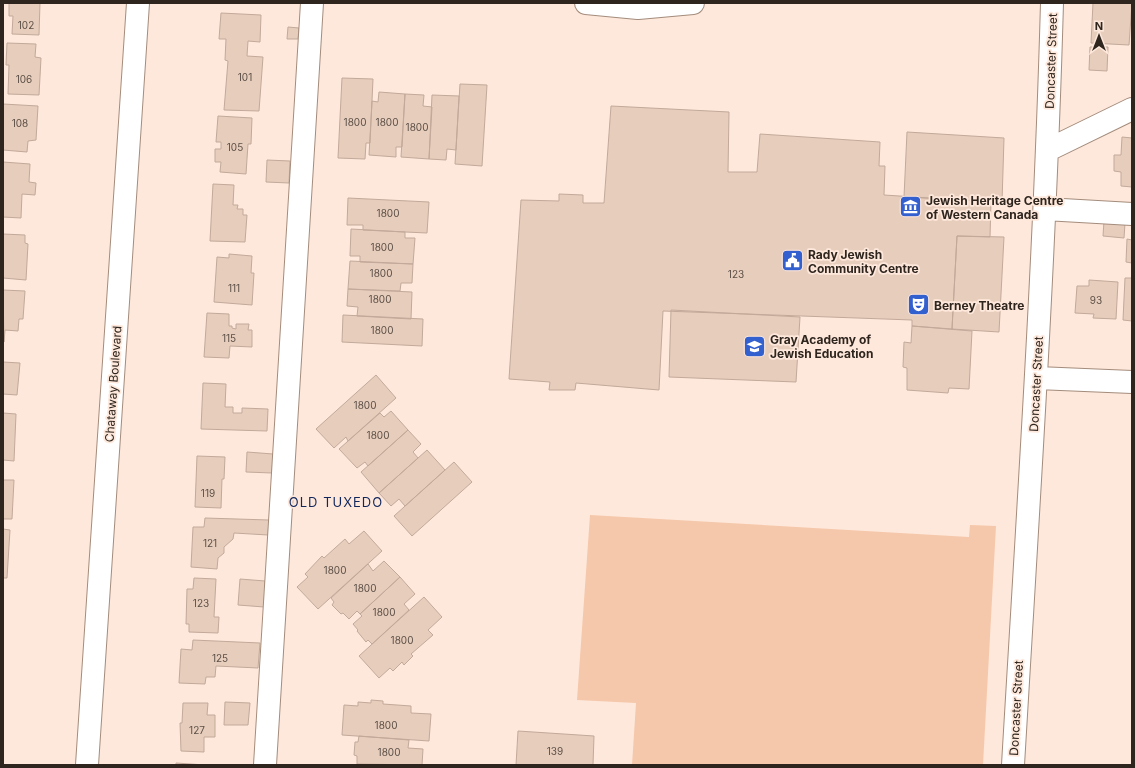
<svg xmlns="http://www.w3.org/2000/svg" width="1135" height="768" font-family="Inter,sans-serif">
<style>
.green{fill:#f5c8ab}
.building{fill:#e7cdbc;stroke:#c2a999}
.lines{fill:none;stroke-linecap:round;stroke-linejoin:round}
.minor-casing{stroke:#a48c7c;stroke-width:24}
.minor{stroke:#fff;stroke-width:22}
.labels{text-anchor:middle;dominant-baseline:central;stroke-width:3.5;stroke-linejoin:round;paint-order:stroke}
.number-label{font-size:10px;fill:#5c4f46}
.street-label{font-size:12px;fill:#2e251e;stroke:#fee8db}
.poi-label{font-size:12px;font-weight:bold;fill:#2e251e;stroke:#fee8db;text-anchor:start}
.neighbourhood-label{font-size:13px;letter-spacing:1px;fill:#11275c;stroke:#fee8db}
</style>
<rect width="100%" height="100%" fill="#fee8db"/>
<!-- green -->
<path class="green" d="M590 515 969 537 970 525 996 526 983 765H632L636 703 577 700Z"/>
<!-- building -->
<path class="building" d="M9 3H40L39 35 12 34 13 16H9Z
M1093 3H1132L1129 45 1091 43Z
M221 13 261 15 260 42 248 41 247 56 263 57 259 111 224 110 228 61 225 60 226 39H219Z
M288 27 299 28 298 39H287Z
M7 43 36 44 35 57 41 58 39 95 8 94 9 65H6Z
M1090 47H1108L1107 71 1089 70Z
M342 78 373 79 370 143H366L365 159 338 158Z
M460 84 487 85 482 166 455 164Z
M379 92 405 94 402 147H396V157L369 155 372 101 378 102Z
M405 94 424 95 423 106 432 107 429 159 401 157Z
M432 95 459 96 456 150 447 149 446 160 429 159Z
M3 104 38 106 36 140 28 141 27 152 3 150Z
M611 106 729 112 728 172H757L760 134 880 142 879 166H885L884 195 991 202 990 237 957 236 952 329 912 326V320L663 311 659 390 576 383 575 390H549L550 382 509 379 521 200 559 201V194L583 195V203H604Z
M218 116 252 118 251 144H248L246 174 220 172 221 162H215V149H221V142H216Z
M907 132 1004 138 1002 202 904 197Z
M1122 137 1132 138V187L1121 186V172L1114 171V155H1121Z
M267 160 290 161 289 183 266 182Z
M3 162 30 164 29 182 36 183 35 195 22 194 21 218 3 217Z
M213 184 234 185 233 205H238L237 209H243V215H247L245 242 210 241Z
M348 198 429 202 427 233 363 230V225H347Z
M1104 221 1125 223 1124 238 1103 236Z
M351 229 405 232V238H415L413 264 360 262V256H350Z
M3 234 25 235V243L28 244 26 280 3 278Z
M957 236 1004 237 999 332 952 329Z
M1127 239 1132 240V263L1126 262Z
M229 254 252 256 251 273H254L252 305 214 302 217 257 229 258Z
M350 261 413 264 412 283H401L400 291 348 289Z
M1125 278H1132V321L1123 320Z
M1089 280 1118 282 1116 319 1093 318 1094 314 1075 313 1077 286H1089Z
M348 289 412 292 411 319 357 316 358 307 347 306Z
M3 290 25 291 23 319H19L18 331 5 330 4 342Z
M671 310 800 317 796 382 669 377Z
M207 313 229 314V326H232V328L236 329V324H249L248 330H252V347L230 346 229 358 204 357Z
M343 315 423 319 422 346 342 342Z
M912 326 972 331 969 389 949 388 948 393 907 390V368L903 367 904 342 911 343Z
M3 362 20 363 17 395 3 394Z
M376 375 396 398 348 441 346 437 334 448 316 429Z
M203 383 226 384 225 407H233V413H242V408L268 409 267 431 201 429Z
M391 411 408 430 368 466 365 462 357 468 339 449 380 413 384 417Z
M3 413 16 414 14 461 3 460Z
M408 430 421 444 413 452 418 458 379 493 361 472Z
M427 450 445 470 405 506 399 499 391 506 379 493Z
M247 452 273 454 272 473 246 472Z
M197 456 225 457 224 479H222L221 508 195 507Z
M454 462 472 482 412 536 394 516Z
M3 480H14L12 519H3Z
M205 518 269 520 268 535 234 533 233 539 224 547V553L218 558 217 569 191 567 193 527H204Z
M3 529 10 530 7 578H3Z
M364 531 382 551 318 609 297 587 308 577 305 574 322 556 324 558 345 539 349 544Z
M384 561 400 577 360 614 357 611 349 619 343 613 341 614 332 605 334 602 331 598 368 564 373 571Z
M400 577 415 594 404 604 409 610 372 644 368 640 366 642 357 631 358 630 353 624 362 616 360 614Z
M194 578 216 579 214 617H219L218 633 189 632V624H186L187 589H193Z
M240 579 265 581 264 607 238 605Z
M424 597 442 617 428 630 433 635 411 654 413 656 404 665 402 662 393 671 390 668 379 678 359 656Z
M193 640 260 643 258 668 216 666 215 677H206L205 684 179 683 181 649 192 650Z
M371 700 383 701V704L411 706V713L431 714 429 741 342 735 344 705 358 706V702L371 703Z
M225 702 250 703 248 725H224Z
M183 703H208L207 715H215V737H204V752L181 751 180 723H182Z
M518 731 594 736 593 765H516Z
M359 736 409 740 408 748 423 749 422 765 357 764V756L354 755 355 742H358Z
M176 763 205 765H176Z"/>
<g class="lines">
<defs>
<path id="minor" d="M586 3 638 8 693 3
M1048 150 1132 109
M1045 209 1132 214
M1037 378 1132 382
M87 765 138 3
M265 765 312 3
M1013 765C1028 511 1045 257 1052 3"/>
</defs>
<!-- minor casing -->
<use href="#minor" class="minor-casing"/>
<!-- minor -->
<use href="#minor" class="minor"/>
</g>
<!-- icons -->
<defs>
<symbol id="museum-square" viewBox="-11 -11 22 22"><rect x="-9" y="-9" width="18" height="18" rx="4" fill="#3360cf" stroke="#fee8db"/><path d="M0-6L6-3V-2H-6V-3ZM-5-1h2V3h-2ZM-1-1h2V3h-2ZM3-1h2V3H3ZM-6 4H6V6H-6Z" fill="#fff"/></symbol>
<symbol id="civic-square" viewBox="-11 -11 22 22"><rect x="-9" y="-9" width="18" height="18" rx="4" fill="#3360cf" stroke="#fee8db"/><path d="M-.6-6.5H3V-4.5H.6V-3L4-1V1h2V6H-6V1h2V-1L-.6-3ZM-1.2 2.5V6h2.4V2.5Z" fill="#fff"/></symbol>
<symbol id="theatre-square" viewBox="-11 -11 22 22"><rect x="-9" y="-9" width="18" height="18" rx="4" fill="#3360cf" stroke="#fee8db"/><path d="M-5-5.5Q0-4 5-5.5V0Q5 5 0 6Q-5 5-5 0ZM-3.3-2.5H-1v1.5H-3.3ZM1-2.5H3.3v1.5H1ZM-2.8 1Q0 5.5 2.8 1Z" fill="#fff"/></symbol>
<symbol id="school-square" viewBox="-11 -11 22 22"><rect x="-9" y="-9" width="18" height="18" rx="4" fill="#3360cf" stroke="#fee8db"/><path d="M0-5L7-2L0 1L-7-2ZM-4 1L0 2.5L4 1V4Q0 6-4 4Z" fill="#fff"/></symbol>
</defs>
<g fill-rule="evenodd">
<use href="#museum-square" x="898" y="194" width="25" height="25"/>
<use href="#civic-square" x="780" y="248" width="25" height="25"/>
<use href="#theatre-square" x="906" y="292" width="25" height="25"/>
<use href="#school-square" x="742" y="334" width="25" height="25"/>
</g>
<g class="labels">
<!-- number labels -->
<g class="number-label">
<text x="26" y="25">102</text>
<text x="245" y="77">101</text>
<text x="24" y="79">106</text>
<text x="355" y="122">1800</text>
<text x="387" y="122">1800</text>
<text x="20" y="123">108</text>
<text x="417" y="127">1800</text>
<text x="235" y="147">105</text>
<text x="388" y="213">1800</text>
<text x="382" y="247">1800</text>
<text x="381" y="273">1800</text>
<text x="736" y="274">123</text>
<text x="234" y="288">111</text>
<text x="380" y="299">1800</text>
<text x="1096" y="300">93</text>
<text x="382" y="330">1800</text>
<text x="229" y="338">115</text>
<text x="365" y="405">1800</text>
<text x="378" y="435">1800</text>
<text x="208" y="493">119</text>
<text x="210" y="543">121</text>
<text x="335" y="570">1800</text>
<text x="365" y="588">1800</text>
<text x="201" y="603">123</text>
<text x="384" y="612">1800</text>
<text x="402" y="640">1800</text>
<text x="220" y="658">125</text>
<text x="386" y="725">1800</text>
<text x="197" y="730">127</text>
<text x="555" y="751">139</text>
<text x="389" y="752">1800</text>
</g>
<!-- street labels -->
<g class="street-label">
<text transform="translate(1051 61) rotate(-88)">Doncaster Street</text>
<text transform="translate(113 384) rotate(-86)">Chataway Boulevard</text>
<text transform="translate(1036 384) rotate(-87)">Doncaster Street</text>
<text transform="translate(1016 708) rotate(-87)">Doncaster Street</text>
</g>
<!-- poi labels -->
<g class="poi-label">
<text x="926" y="200">Jewish Heritage Centre<tspan x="926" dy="14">of Western Canada</tspan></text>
<text x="808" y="254">Rady Jewish<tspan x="808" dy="14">Community Centre</tspan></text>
<text x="934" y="305">Berney Theatre</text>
<text x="770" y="339">Gray Academy of<tspan x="770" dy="14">Jewish Education</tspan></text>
</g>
<!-- neighbourhood labels -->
<g class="neighbourhood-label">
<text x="336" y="502">OLD TUXEDO</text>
</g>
</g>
<!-- border -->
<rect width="1135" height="768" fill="none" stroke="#2e251e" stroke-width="8"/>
<!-- north arrow -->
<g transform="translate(1099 36)" stroke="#fee8db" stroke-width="3" paint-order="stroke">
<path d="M0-3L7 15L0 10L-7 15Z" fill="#2e251e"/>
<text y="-6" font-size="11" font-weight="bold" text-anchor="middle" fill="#2e251e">N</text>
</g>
</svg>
